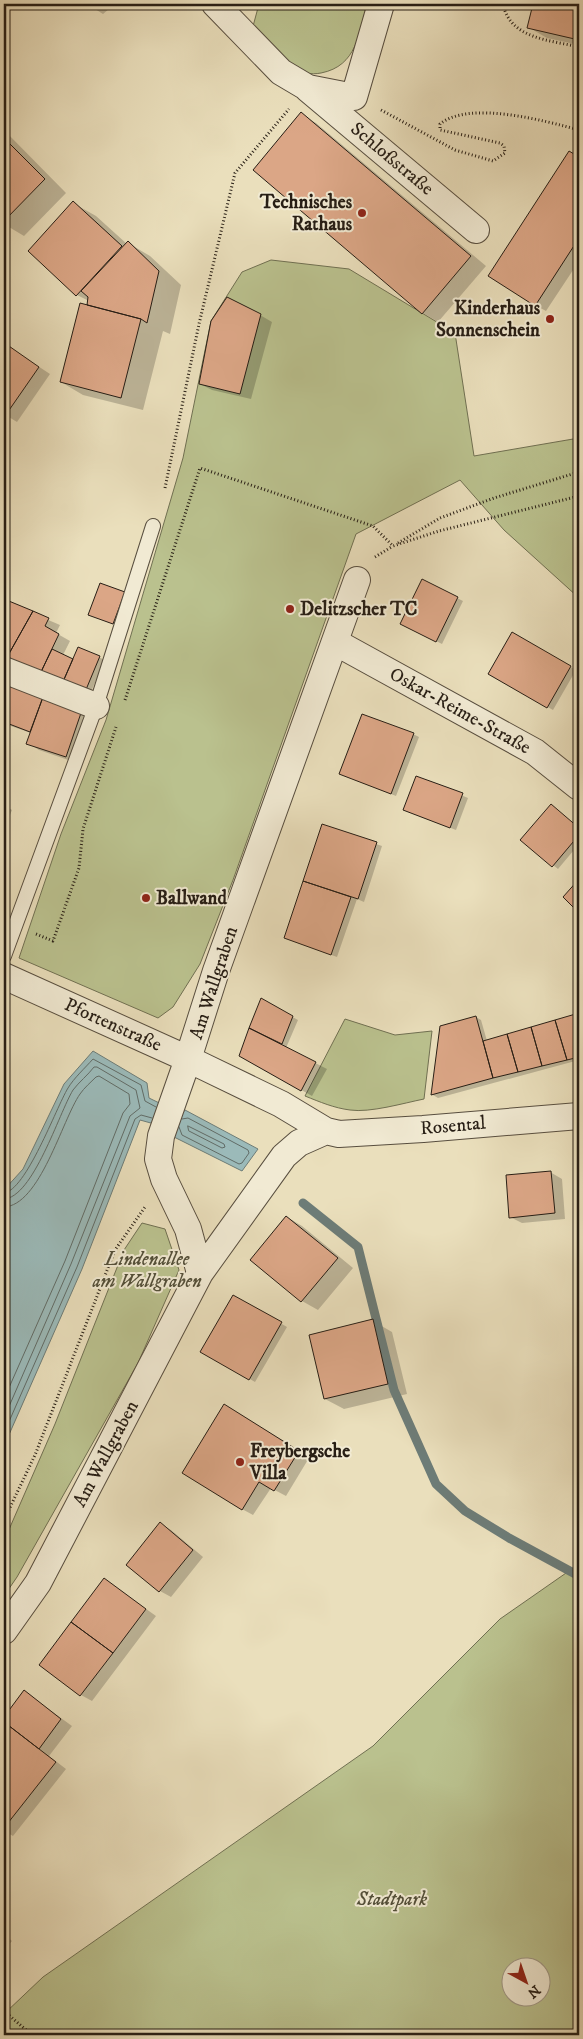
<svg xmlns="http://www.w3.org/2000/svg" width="583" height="2039" font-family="'IM FELL DW Pica',serif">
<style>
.green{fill:#bac18e;stroke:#707052;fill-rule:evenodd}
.water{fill:#9bbab9;stroke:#6d7c77}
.shadow{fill:#0003}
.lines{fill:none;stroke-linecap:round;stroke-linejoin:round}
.shore{stroke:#616c67;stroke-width:1}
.stream{stroke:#6d7c77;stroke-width:9}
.building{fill:#dba686;stroke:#271e15}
.service-casing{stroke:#584e3f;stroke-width:16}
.minor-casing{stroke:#584e3f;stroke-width:28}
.path{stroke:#271e15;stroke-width:3;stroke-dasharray:1 2.5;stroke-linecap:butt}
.service{stroke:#f1ead3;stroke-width:14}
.minor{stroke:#f1ead3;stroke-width:26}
.poi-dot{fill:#8f2418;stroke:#f1ead3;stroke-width:2}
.labels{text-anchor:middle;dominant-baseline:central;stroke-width:4;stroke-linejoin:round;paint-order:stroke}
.street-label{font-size:19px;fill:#271e15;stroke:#f1ead3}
.poi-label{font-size:19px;font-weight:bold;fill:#271e15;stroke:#f1ead3;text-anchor:start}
.park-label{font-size:19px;font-style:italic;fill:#534f39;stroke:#f1ead3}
</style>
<rect width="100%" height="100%" fill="#eadfbc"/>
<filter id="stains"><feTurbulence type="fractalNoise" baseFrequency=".004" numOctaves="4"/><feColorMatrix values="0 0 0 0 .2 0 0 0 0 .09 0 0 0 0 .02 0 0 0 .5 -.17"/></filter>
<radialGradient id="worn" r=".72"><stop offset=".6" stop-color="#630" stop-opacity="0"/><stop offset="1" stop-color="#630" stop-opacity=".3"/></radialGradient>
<!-- green -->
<path class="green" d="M259 4H367C359 33 357 66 321 73 311 75 300 73 292 67 278 56 265 42 252 30Z
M271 260 349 269 455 333 474 456 579 438V598L504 530 460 480 356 534 233 880 200 964 173 1007 158 1018 19 958 61 834 106 720 183 458 211 321 242 272Z
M345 1019 395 1035 432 1031 424 1099C404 1103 370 1113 350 1110 334 1108 320 1102 305 1096Z
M142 1223 165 1229 179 1270 138 1363 17 1577 4 1596V1541L55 1424 124 1250Z
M579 1564V2035H4V2014L43 1977 373 1746 500 1619ZM510 1966H540V1996H510Z"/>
<!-- water -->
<path class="water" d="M93 1051 147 1083 149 1098 182 1114 185 1110 258 1149 242 1171 174 1137 176 1130 140 1120 82 1269 4 1446V1190L23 1169 64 1084Z"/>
<!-- shadow -->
<path class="shadow" d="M87 4H115L103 14Z
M534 4H579V45L547 38 528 27Z
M301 114 316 123 486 266 438 322 423 313Z
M4 130 66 193 24 236 4 224Z
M570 153 579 158V261L546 311 535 305Z
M73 203 96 216 127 244 128 243 150 256 181 285 170 334 163 331 143 410 83 395 61 382 89 301 77 295Z
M260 315 272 322 251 399 212 390 200 384Z
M6 345 50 374 17 422 4 414V348Z
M423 581 463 601 442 644 407 626Z
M125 593 119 626 90 615Z
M4 601 60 625 56 633 70 641 63 655 73 660 78 648 105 660 90 694 4 659Z
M513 634 576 670 553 710 490 674Z
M4 683 93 718 77 763 39 750 28 743 31 733 5 724 4 728Z
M413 734 419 737 396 796 341 774Z
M417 777 468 798 456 830 404 810Z
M4 805 12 810 4 830Z
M551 805 579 828V844L558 869 522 840Z
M322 826 382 846 364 902 357 899 337 957 285 938Z
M262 1000 298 1020 286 1048 327 1069 312 1096 241 1056Z
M579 1015V1060L438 1098 433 1095 441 1027 476 1017 481 1020 487 1041Z
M4 1114 7 1115 4 1123Z
M550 1172 562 1179 565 1219 522 1223 510 1217Z
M287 1217 302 1226 353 1268 318 1310 302 1301 251 1260Z
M234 1296 287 1327 255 1382 202 1351Z
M373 1321 392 1332 407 1394 344 1409 325 1399Z
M235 1412 309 1458 286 1496 271 1488 253 1515 242 1509Z
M160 1524 171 1530 203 1557 171 1597 160 1591Z
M104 1579 156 1616 92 1701 81 1695Z
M25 1692 72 1726 49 1756 66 1769 13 1836 4 1831V1719Z
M4 1934 12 1941 4 1950Z"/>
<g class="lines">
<!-- shore -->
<path class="shore" d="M188 1126 224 1144 225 1147 222 1148 189 1131Z
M179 1127 182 1135 239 1164 242 1163 249 1153 248 1150 188 1118 182 1119
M4 1193C26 1191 56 1108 68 1088 74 1078 85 1068 93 1059L141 1085 145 1101 156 1107
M4 1199C33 1198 59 1113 73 1090 79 1082 88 1075 94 1067H97L136 1090 140 1108 130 1116 71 1264 4 1418
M4 1207C40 1206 62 1120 80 1094 84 1088 91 1082 96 1077L99 1076 129 1094 130 1104 123 1113 65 1261 4 1399
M4 1433 77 1267 135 1119 141 1115 152 1118"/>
<!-- stream -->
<path class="stream" d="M303 1203 358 1247 394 1390 436 1484 465 1511 509 1538 579 1576"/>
</g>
<!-- building -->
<path class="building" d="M533 4H579V40L527 28Z
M301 112 471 256 422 314 253 170Z
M4 138 45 179 4 221Z
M569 151 579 157V238L535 306 488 276Z
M73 201 122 246 76 296 28 251Z
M128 241 159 271 147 323 141 319 87 305 88 297 81 291Z
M227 297 261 314 240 394 199 384 211 321Z
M80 303 141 319 121 398 60 382Z
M6 344 39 367 5 416 4 346Z
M422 579 458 597 436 642 400 624Z
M100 583 125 592 113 624 88 615Z
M4 599 33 611 6 659 4 658Z
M33 611 49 618 45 626 59 634 40 674 6 659Z
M512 632 571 666 547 708 488 674Z
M78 647 100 656 85 692 62 684Z
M52 649 73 659 62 684 40 674Z
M8 683 43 697 30 732 4 722V693Z
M43 697 82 710 66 757 26 744Z
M362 714 414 733 391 794 339 774Z
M416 776 463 793 450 828 403 810Z
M551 804 579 828V835L552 867 520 840Z
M322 824 377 842 358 899 303 881Z
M579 879V913L563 897Z
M303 881 351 897 331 955 284 938Z
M261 998 293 1016 282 1044 249 1028Z
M579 1013V1057L567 1060 555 1020Z
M476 1016 493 1078 431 1095 440 1026Z
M555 1020 567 1060 542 1066 531 1027Z
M531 1027 542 1066 518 1072 507 1034Z
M249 1028 316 1062 301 1091 239 1056Z
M507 1034 518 1072 493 1078 483 1041Z
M551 1171 555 1213 509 1218 506 1175Z
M286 1216 338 1258 301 1302 250 1260Z
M233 1295 282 1322 249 1380 200 1352Z
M373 1319 388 1384 324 1399 309 1335Z
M224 1404 299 1451 274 1491 259 1482 242 1510 182 1473Z
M160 1522 193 1550 159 1592 126 1565Z
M104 1578 146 1609 113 1653 71 1622Z
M71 1622 113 1653 80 1696 39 1665Z
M24 1690 61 1719 39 1749 4 1722V1717Z
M4 1722 56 1762 4 1828Z"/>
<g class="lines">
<defs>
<path id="service" d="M4 956 96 706 153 526"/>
<path id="minor" d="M215 4 281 72 308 88 354 97 381 4
M308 89 476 230
M335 642 535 752 579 787
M4 670 96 706
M4 976 188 1059 281 1104 326 1131 339 1134 423 1129 579 1116
M200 1273 188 1229 164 1179 158 1159 161 1136 188 1059 216 971 357 580
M4 1631 38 1583 200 1273 284 1156 299 1143 326 1131"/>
</defs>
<!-- service casing -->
<use href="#service" class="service-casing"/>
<!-- minor casing -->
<use href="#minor" class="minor-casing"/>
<!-- path -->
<path class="path" d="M503 4C510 39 550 40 579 47
M381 110 455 150 493 161 505 153 504 146 500 143 440 130V124C469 100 546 121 579 130
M165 488 199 324 235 173 289 109
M398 543 440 518 494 498 579 472
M375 557 393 546
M125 700 200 468 373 526 393 546 439 531 579 496
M36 934 53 941 79 868 83 829 116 727
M4 1520 35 1455 115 1250 145 1207
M4 2011 32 2035"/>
<!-- service -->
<use href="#service" class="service"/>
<!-- minor -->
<use href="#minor" class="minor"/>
</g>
<!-- markers -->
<g class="poi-dot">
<circle cx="362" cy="213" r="5"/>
<circle cx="550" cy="319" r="5"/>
<circle cx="290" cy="609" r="5"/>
<circle cx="146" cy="898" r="5"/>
<circle cx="240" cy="1462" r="5"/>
</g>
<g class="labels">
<!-- street labels -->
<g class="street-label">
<text transform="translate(392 159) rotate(40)">Schloßstraße</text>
<text transform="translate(460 711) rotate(29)">Oskar-Reime-Straße</text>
<text transform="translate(214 983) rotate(-72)">Am Wallgraben</text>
<text transform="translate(113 1025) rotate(24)">Pfortenstraße</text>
<text transform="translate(453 1126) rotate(-5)">Rosental</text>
<text transform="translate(106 1454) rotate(-62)">Am Wallgraben</text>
</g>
<!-- poi labels -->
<g class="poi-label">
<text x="352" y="202" text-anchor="end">Technisches<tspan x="352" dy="22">Rathaus</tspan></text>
<text x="540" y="308" text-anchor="end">Kinderhaus<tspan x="540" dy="22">Sonnenschein</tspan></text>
<text x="300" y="609">Delitzscher TC</text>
<text x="156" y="898">Ballwand</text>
<text x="250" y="1451">Freybergsche<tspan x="250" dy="22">Villa</tspan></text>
</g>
<!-- park labels -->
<g class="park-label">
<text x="147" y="1259">Lindenallee<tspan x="147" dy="22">am Wallgraben</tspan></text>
<text x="392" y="1899">Stadtpark</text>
</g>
</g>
<!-- margin -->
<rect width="583" height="2039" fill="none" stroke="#eadfbc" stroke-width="20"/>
<rect x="5" y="5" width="573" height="2029" fill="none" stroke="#271e15" stroke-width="2.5"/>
<rect x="10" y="10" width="563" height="2019" fill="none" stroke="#271e15"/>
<!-- north arrow -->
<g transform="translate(526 1982) rotate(140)"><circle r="24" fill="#f1ead3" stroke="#a09887"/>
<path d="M0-4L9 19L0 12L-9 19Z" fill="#8f2418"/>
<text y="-8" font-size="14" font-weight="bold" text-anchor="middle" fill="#271e15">N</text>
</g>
<rect width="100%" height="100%" filter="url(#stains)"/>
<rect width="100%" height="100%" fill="url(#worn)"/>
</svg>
